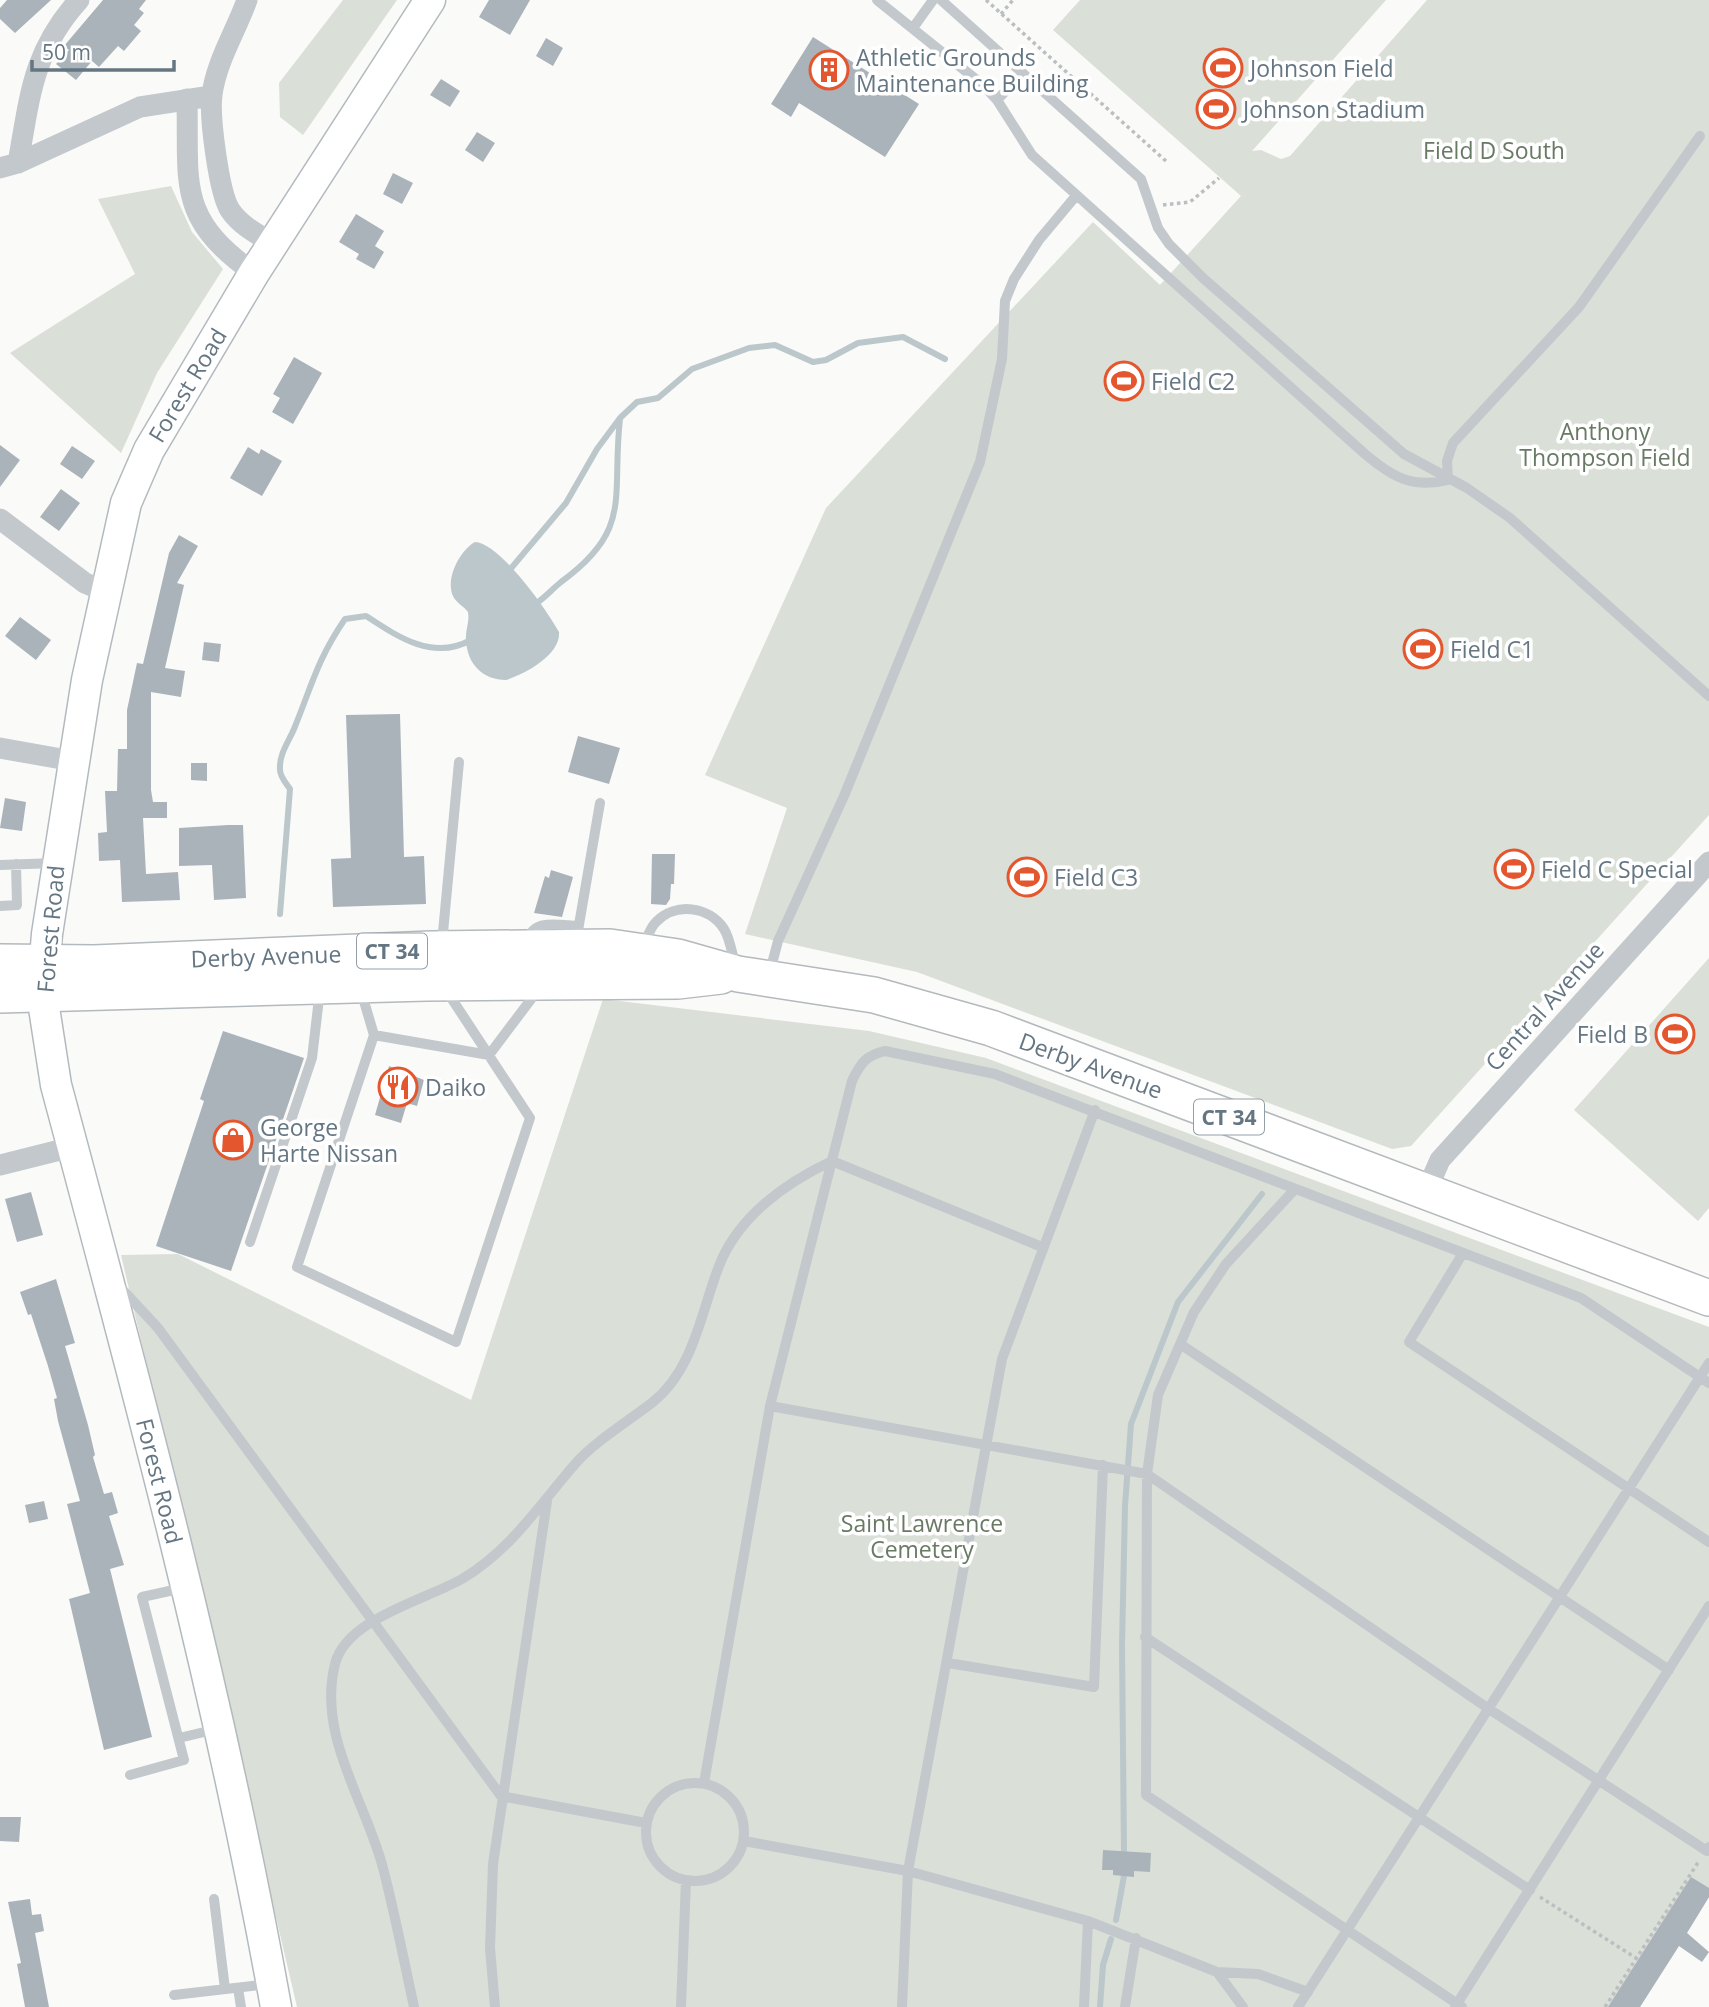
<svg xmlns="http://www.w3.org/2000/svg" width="1709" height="2007" font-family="'Open Sans',sans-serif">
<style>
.green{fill:#dadfd7}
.water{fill:#bbc7cb}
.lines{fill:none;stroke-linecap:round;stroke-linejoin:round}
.stream{stroke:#bbc7cb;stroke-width:6}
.building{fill:#aab3b9}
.secondary-casing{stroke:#b3babf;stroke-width:33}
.trunk-casing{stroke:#b4b9bd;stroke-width:38}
.path{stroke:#bbbfc2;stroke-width:3.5;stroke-dasharray:3.5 3.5;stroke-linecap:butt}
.service{stroke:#c3c8cc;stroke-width:10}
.minor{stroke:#c3c8cc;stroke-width:21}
.secondary{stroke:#fff;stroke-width:30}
.trunk{stroke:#fff;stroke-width:35}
.labels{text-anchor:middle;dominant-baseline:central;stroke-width:7;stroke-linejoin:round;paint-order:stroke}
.shield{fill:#fff;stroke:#939fa8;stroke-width:2}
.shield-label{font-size:21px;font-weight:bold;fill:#657683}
.poi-label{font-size:23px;fill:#657683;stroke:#fff;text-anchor:start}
.park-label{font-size:23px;fill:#687a64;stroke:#fff}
.street-label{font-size:23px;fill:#657683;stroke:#fff}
</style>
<rect width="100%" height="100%" fill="#fafaf8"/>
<!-- green -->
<path class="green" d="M343 0H397L303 135 280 117 279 83Z
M1080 0H1386L1252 151 1261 150 1281 159 1290 156 1427 0H1709V815L1411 1146 1392 1149 917 972 745 934 787 808 705 775 826 508 1093 222 1160 285 1241 196 1053 30Z
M171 186 192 232 223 269 157 373 121 453 10 353 135 274 98 199Z
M1709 958V1208L1698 1221 1574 1110Z
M603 999 869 1031 986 1058 1709 1327V1897L1640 2007H297L121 1255 178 1254 471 1400Z"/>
<!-- water -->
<path class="water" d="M475 542C500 543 547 610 559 632 561 655 525 674 506 680 483 680 467 664 466 640 465 630 470 622 468 612 464 606 456 603 453 596 445 579 460 550 475 542Z"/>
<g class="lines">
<!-- stream -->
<path class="stream" d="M507 573 566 503 597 449 620 418 637 402 658 398 692 369 749 348 775 345 813 362 826 360 858 343 903 337 945 359
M532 606C543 600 551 590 561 582 634 529 611 497 620 419
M280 914 290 789C286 783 280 777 280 770 279 754 288 743 294 729 312 685 317 660 345 619L366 616C398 637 433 661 471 640
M1124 1851 1122 1646 1125 1506 1131 1424 1178 1302 1262 1194
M1116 1920 1124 1876
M1100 2007 1103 1965 1111 1939"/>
</g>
<!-- building -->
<path class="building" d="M7 0H51L15 33 0 19V8Z
M103 0H146L139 9 144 13 134 25 141 31 124 51 118 46 99 67 92 61 76 80 56 64 69 50 64 46Z
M489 0H530L510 35 479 17Z
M813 37 919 104 885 157 799 103 791 117 771 104Z
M546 38 563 48 553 66 536 56Z
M441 79 460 91 450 107 430 95Z
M477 132 495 143 483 162 465 150Z
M393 173 413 183 402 204 383 194Z
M356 214 384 231 375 246 384 252 374 269 356 259 359 254 339 242Z
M294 357 322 373 293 424 272 412 280 398 273 394Z
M0 445 20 460 0 487Z
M72 446 95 461 82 479 60 464Z
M248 447 259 454 261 449 282 461 262 496 230 478Z
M61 489 80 503 59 531 40 517Z
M179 535 198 546 177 583 184 585 165 668 185 671 181 697 151 692V790L153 802H167V818H143L146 874 178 872 180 900 122 902 120 860 99 861 98 833 107 832 105 791H117L118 749H127V710L137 663 143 664 169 553Z
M20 617 51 640 36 660 5 636Z
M204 642 221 644 219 662 202 660Z
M400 714 404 857 424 856 426 904 333 907 331 859 351 858 346 715Z
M578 736 620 748 609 784 568 772Z
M191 763H207V781L191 780Z
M5 798 26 802 22 831 0 828Z
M228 825H243L246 898 214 900 212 865 179 866V828Z
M652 854H675L674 884H671L670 899 666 905 651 904Z
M551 870 573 877 562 917 534 913 545 876 549 878Z
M223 1031 304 1058 231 1271 156 1246 204 1101 200 1099Z
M389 1066 424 1080 417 1106 407 1103 401 1123 375 1115Z
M31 1192 43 1235 17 1242 5 1199Z
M56 1279 75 1343 65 1346 88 1425 95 1455 93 1457 104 1494 112 1492 118 1513 109 1516 124 1565 110 1569 152 1737 104 1750 69 1599 90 1593 67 1504 80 1501 58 1421 54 1399 57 1398 48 1366 31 1314 28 1315 20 1292Z
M44 1501 48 1519 29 1523 25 1505Z
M0 1817H21L19 1842 0 1841Z
M1103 1850 1151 1853 1150 1872 1134 1871V1877L1113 1875V1870H1102Z
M1691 1877 1709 1888V1897L1687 1933 1709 1952 1702 1962 1679 1946 1640 2007H1608Z
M30 1899 32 1915 41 1914 44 1931 35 1933 49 2007H25L17 1964 21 1963 8 1902Z"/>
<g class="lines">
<defs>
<path id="secondary" d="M276 2007C220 1696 138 1390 56 1085L42 995 47 934 87 680 126 503 149 450 254 273 430 0"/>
<path id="trunk" d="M0 962 94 963 431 949 610 947 678 957 738 974 874 995 991 1028 1709 1298
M0 995 426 983 678 981 721 976"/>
</defs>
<!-- secondary casing -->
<use href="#secondary" class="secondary-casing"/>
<!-- trunk casing -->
<use href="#trunk" class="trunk-casing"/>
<!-- path -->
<path class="path" d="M986 0 1167 162
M1001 14 1013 0
M1163 205 1190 202 1219 178
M1540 1897 1636 1958
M1605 2007 1699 1861"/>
<!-- service -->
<path class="service" d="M877 0 983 85 997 100 1032 155 1365 454C1391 476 1412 489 1448 480
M941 0 1141 179 1158 228 1169 244 1203 278 1404 454 1467 488 1510 518 1709 696
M913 28 933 0
M997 100 1023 73
M1448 480 1447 461 1453 443 1579 307 1700 136
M0 865 56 863
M0 906 17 905 16 864
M527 942C533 918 557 925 578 926
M576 942 600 803
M442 943 459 762
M643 946C647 938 650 928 656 922 675 902 709 906 724 929 730 938 732 955 736 966
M769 975 778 941 844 796 980 462 1002 359 1005 301 1014 279 1039 240 1075 197
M361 991 374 1035 297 1267 456 1342 530 1118 446 990
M374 1035 489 1055 538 990
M1295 1189 1226 1264 1194 1312 1158 1395 1147 1474 1146 1795 1462 2007
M250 1242 312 1058 320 990
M1463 1253 1409 1342 1709 1542
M119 1286 158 1328 501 1796 646 1823
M1180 1344 1669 1670
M770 1406 1147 1474 1489 1709 1707 1851 1709 1847
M1145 1637 1530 1890
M948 1663 1094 1687 1103 1465
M179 1738 217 1729
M130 1775 184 1760 142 1597 183 1588
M646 1832a49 49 0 1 1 98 0a49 49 0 1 1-98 0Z
M704 1783 770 1406 852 1081C860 1064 866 1055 885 1051L995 1074 1581 1298 1709 1383
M744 1841 908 1871 1088 1921 1217 1972 1243 2007
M214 1899 225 1989
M1217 1972 1258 1974 1308 1992
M238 1988 241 2007
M174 1995 269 1984
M414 2007C404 1961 395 1914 383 1868 366 1802 317 1736 335 1664 346 1619 425 1600 462 1579 511 1550 540 1504 576 1463 593 1443 631 1419 653 1402 694 1369 701 1312 719 1266 738 1217 785 1183 832 1161L1042 1247
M495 2007 490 1948 493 1864 547 1501
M681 2007 686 1881
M902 2007 908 1871 1002 1359 1095 1110
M1084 2007 1088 1921
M1125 2007 1136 1938
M1298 2007 1709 1363
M1455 2007 1709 1606"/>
<!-- minor -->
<path class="minor" d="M247 0C236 31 216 62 212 95 209 116 219 193 230 210 240 225 257 234 272 243
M187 99C189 184 176 218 254 273
M18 163C30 97 32 52 79 0
M0 168 18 163 140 107 211 96
M0 519 85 583 104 591
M0 748 73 761
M0 1165 72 1147
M1426 1192 1440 1160 1709 862"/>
<!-- secondary -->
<use href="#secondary" class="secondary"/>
<!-- trunk -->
<use href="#trunk" class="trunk"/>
</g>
<!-- icons -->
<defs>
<symbol id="stadium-ring" viewBox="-11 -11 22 22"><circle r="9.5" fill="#fff" stroke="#e4572e" stroke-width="1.5"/><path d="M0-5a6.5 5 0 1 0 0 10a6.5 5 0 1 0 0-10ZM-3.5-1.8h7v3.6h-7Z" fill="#e4572e"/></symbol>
<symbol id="building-ring" viewBox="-11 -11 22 22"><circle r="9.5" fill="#fff" stroke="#e4572e" stroke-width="1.5"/><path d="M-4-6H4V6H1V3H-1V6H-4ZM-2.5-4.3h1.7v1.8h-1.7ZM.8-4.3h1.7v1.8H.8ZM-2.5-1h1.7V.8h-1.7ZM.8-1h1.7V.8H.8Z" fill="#e4572e"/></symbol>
<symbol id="restaurant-ring" viewBox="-11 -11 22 22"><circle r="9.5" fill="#fff" stroke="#e4572e" stroke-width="1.5"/><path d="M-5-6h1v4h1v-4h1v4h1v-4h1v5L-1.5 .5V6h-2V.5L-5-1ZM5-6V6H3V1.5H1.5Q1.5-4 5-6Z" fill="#e4572e"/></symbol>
<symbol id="shop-ring" viewBox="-11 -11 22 22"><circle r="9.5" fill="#fff" stroke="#e4572e" stroke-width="1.5"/><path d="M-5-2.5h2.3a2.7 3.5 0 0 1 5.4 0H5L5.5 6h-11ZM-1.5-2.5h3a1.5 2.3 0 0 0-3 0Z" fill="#e4572e"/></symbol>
</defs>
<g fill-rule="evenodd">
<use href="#stadium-ring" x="1201" y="46" width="44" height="44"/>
<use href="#building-ring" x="807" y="48" width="44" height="44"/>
<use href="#stadium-ring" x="1194" y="87" width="44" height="44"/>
<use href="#stadium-ring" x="1102" y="359" width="44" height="44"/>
<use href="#stadium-ring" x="1401" y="627" width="44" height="44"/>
<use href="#stadium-ring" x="1492" y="847" width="44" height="44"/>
<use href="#stadium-ring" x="1005" y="855" width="44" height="44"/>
<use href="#stadium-ring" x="1653" y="1012" width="44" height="44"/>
<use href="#restaurant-ring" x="376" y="1065" width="44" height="44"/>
<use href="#shop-ring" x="211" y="1118" width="44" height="44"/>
</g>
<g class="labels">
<!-- shield labels -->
<g class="shield">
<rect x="357" y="933.5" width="70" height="35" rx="5"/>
<rect x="1194" y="1099.5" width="70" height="35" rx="5"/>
</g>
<g class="shield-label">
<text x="392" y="951">CT 34</text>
<text x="1229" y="1117">CT 34</text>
</g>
<!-- poi labels -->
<g class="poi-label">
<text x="856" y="57">Athletic Grounds<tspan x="856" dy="26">Maintenance Building</tspan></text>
<text x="1250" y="68">Johnson Field</text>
<text x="1243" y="109">Johnson Stadium</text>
<text x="1151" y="381">Field C2</text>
<text x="1450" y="649">Field C1</text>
<text x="1541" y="869">Field C Special</text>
<text x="1054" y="877">Field C3</text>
<text x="1648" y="1034" text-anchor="end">Field B</text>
<text x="425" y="1087">Daiko</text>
<text x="260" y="1127">George<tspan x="260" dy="26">Harte Nissan</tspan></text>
</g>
<!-- park labels -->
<g class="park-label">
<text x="1494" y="150">Field D South</text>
<text x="1605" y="431">Anthony<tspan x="1605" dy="26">Thompson Field</tspan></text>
<text x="922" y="1523">Saint Lawrence<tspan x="922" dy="26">Cemetery</tspan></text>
</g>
<!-- street labels -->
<g class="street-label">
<text transform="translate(187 385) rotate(-59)">Forest Road</text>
<text transform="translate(50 929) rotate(-85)">Forest Road</text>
<text transform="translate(266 956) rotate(-2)">Derby Avenue</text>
<text transform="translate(1544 1006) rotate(-48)">Central Avenue</text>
<text transform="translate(1091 1065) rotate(20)">Derby Avenue</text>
<text transform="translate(160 1481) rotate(76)">Forest Road</text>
</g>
</g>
<!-- scale -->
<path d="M32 60v10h142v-10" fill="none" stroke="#657683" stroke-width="3.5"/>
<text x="42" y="60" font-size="21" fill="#657683" stroke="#ffffff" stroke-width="5" paint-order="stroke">50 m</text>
</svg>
